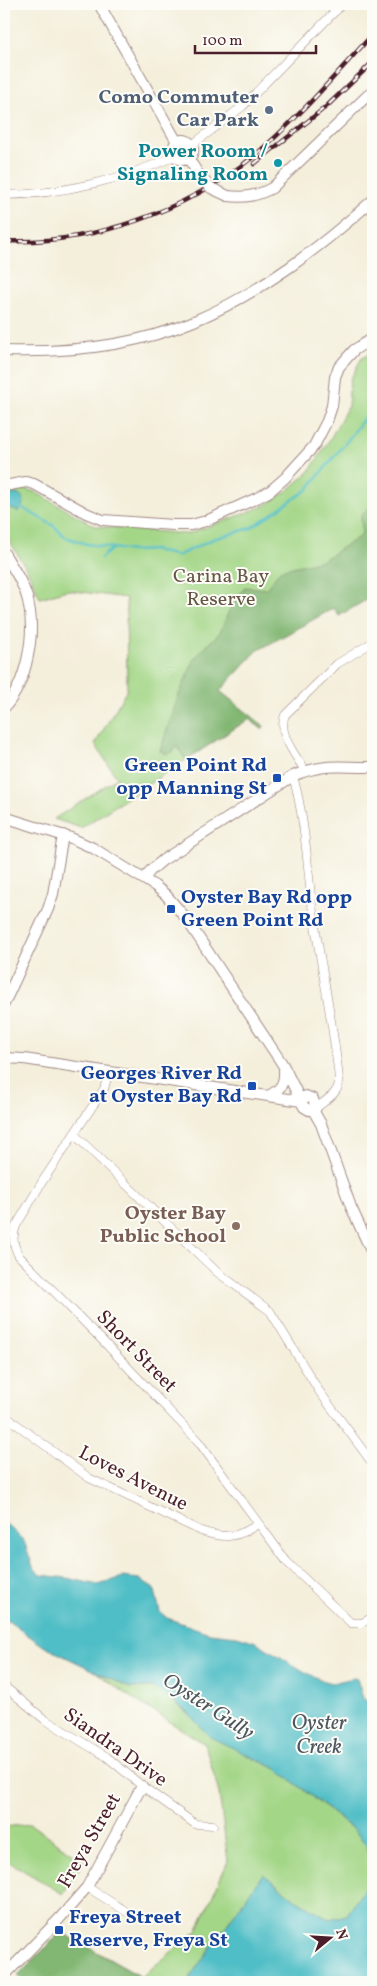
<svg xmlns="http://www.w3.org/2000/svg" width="377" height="1986" font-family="Vollkorn,serif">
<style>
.green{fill:#a3d686;stroke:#767a58}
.forest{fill:#82b773;stroke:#666b4f}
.water{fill:#50bec6;stroke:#4d6e78}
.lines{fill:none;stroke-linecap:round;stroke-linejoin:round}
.stream{stroke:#50bec6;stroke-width:2.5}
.minor-casing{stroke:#9f8783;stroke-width:9}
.tertiary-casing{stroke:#9f8783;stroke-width:12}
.minor{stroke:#fff;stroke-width:8}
.tertiary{stroke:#fff;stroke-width:10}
.rail-casing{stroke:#4a1f2b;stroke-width:4.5}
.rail{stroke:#fdfcf7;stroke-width:2.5;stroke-dasharray:8;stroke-linecap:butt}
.tertiary-bridge-casing{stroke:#9f8783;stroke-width:12;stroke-linecap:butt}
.tertiary-bridge{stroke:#fff;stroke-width:10}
.service-dot{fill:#5c6f8a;stroke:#fdfcf7;stroke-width:2}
.culture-dot{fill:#0f9aa8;stroke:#fdfcf7;stroke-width:2}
.transit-dot{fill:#1a4fb4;stroke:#fdfcf7;stroke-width:2}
.education-dot{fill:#8d6e63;stroke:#fdfcf7;stroke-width:2}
.labels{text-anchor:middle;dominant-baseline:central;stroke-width:4;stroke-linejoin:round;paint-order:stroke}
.service-label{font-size:20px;font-weight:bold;fill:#4e5e75;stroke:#fdfcf7;text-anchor:end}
.culture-label{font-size:20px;font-weight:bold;fill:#0d838f;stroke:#fdfcf7;text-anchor:end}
.park-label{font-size:20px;fill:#655646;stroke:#fdfcf7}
.transit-label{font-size:20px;font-weight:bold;fill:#164399;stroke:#fdfcf7;text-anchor:end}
.education-label{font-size:20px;font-weight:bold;fill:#785e54;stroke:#fdfcf7;text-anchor:end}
.street-label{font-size:20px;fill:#4a1f2b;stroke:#fdfcf7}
.water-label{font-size:21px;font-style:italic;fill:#4c5761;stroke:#fdfcf7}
</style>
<rect width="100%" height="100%" fill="#fdfcf7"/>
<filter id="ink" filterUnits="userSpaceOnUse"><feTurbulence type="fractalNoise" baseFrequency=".02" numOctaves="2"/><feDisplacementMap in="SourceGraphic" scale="10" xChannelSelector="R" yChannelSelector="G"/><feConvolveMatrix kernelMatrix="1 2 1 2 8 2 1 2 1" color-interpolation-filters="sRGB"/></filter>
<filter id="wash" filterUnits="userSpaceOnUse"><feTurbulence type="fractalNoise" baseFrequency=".0096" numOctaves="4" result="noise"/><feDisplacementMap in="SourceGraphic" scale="20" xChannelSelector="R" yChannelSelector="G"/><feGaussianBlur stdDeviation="1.12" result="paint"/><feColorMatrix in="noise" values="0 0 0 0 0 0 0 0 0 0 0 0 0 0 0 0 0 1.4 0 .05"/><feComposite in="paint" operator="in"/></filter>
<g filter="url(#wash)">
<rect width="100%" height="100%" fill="#f4efdb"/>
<!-- green -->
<path class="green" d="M373 351V564L216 651 220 692 264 726 262 729 249 719 81 828 54 819 117 778 95 744 127 690 126 598 67 590 40 598 29 573 4 532 5 492 21 488 35 492 95 526 187 534 235 517 266 505 287 491 309 472 330 439 348 406 350 380 361 359Z
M93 1670 130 1688 147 1687 160 1690 185 1711 248 1756 277 1769 354 1830 366 1844 369 1858V1872L365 1888 347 1915 330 1919 295 1899 263 1874 190 1977V1982H138L140 1978 136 1982H24L18 1976 61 1932 141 1977 197 1931 228 1861 219 1793 205 1744 132 1698Z
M30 1824 84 1861 63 1894 4 1859V1827Z"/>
<!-- forest -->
<path class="forest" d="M373 504V596L339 616 334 608 257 651 220 691 264 726 262 729 249 719 186 760 177 746 173 752 167 754 160 751 178 697 195 658 220 632 229 611 245 587 266 589 280 570 323 560 362 535 361 515Z
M61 1932 141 1977 138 1982H24L18 1976Z"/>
<!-- water -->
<path class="water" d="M16 494 22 497 24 502 18 512 4 505V501L8 495Z
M4 1522 24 1541 33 1567 41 1575 67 1578 98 1585 123 1577 139 1579 151 1586 155 1591 160 1612 167 1618 209 1633 237 1636 256 1642 305 1672 324 1681 332 1683 354 1678 357 1679 363 1698 373 1706V1982H190V1977L263 1874 295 1899 330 1919 347 1915 365 1888 369 1872V1858L366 1844 354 1830 277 1769 210 1737 186 1711 160 1690 147 1687 130 1688 45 1647 5 1619 4 1617Z"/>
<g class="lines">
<!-- stream -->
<path class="stream" d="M19 506 54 526 65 537 87 544 132 551 154 550 177 556 213 539 251 528 307 490 348 440 373 406
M101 558 113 548
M155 1688 168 1696"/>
</g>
</g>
<g filter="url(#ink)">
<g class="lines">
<defs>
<path id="minor" d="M327 4 336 11
M192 145 243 106 342 4
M4 195C58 195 125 179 175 156
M305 771C296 755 277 734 285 715L337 664 373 642
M293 776C305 819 307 861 312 905 320 963 333 1020 339 1079 340 1093 326 1100 316 1108
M109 1071 104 1089 42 1182 16 1226C12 1237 13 1245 19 1256L101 1339 198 1441 287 1562 351 1623H362L373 1617
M74 1134 217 1272 270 1311 319 1391 373 1464
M4 1415 89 1478 201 1531C224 1539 238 1538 258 1524
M4 1686 44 1719 107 1757 142 1786 195 1824 213 1825
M87 1887 127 1912"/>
<path id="tertiary" d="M99 4 177 142
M173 150a10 10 0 1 1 20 0a10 10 0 1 1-20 0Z
M188 158 199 175
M228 196C245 198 257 196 272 188L367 96 373 92
M4 351C67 353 135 346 194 321 261 293 319 248 373 200
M4 486 26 482 34 484 86 513 103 520 173 525H191L206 521 257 498 270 491 285 478 314 446 327 421 332 406 335 377 339 367 354 350 373 338
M4 553C13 568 24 584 28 601 36 634 27 683 4 708
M4 817 71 838 93 848 155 886 166 895 185 917 283 1065 304 1107 309 1110 316 1108 313 1099 306 1096 301 1099
M144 879 150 871 163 860 293 776C325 762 341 768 373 767
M4 1004 48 909 53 894 63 835
M4 1058 24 1059 301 1101
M268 1096C280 1090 285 1084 284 1070
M313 1110 321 1124 351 1207 373 1255
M4 1976 60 1918 87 1887 142 1786"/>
</defs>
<!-- minor casing -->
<use href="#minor" class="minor-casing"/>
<!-- tertiary casing -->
<use href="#tertiary" class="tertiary-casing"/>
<!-- minor -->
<use href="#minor" class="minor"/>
<!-- tertiary -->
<use href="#tertiary" class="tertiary"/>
<defs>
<path id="rail" d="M254 164 327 106 373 62
M4 241C92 245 186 211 254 156 297 120 335 75 373 34"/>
</defs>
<!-- rail casing -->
<use href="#rail" class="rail-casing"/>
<!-- rail -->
<use href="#rail" class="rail"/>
<defs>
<path id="tertiary-bridge" d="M199 175 211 188 228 196"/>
</defs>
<!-- tertiary-bridge casing -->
<use href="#tertiary-bridge" class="tertiary-bridge-casing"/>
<!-- tertiary-bridge -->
<use href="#tertiary-bridge" class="tertiary-bridge"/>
</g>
</g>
<!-- markers -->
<circle class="service-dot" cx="269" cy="110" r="5"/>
<circle class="culture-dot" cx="278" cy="163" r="5"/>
<g class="transit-dot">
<rect x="272" y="773" width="10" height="10" rx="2.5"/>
<rect x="166" y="904" width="10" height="10" rx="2.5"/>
<rect x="247" y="1081" width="10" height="10" rx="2.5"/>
<rect x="54" y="1925" width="10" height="10" rx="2.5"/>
</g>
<circle class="education-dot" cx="236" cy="1226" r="5"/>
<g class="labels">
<!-- service labels -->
<g class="service-label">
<text x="259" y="98">Como Commuter<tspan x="259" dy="23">Car Park</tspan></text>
</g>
<!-- culture labels -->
<g class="culture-label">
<text x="268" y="152">Power Room /<tspan x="268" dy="23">Signaling Room</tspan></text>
</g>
<!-- park labels -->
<g class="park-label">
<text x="221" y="577">Carina Bay<tspan x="221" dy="23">Reserve</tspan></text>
</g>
<!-- transit labels -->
<g class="transit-label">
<text x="267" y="766">Green Point Rd<tspan x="267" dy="23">opp Manning St</tspan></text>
<text x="181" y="898" text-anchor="start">Oyster Bay Rd opp<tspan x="181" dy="23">Green Point Rd</tspan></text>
<text x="242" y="1074">Georges River Rd<tspan x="242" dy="23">at Oyster Bay Rd</tspan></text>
<text x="69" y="1918" text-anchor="start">Freya Street<tspan x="69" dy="23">Reserve, Freya St</tspan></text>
</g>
<!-- education labels -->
<g class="education-label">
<text x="226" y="1214">Oyster Bay<tspan x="226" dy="23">Public School</tspan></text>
</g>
<!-- street labels -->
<g class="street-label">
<text transform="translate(136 1352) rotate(46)">Short Street</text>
<text transform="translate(133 1479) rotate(27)">Loves Avenue</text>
<text transform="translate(115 1748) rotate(35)">Siandra Drive</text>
<text transform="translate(90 1841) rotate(-60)">Freya Street</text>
</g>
<!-- water labels -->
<g class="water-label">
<text transform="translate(208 1707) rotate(33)">Oyster Gully</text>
<text x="319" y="1723">Oyster<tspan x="319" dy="24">Creek</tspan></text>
</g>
</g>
<!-- margin -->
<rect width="377" height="1986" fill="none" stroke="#fdfcf7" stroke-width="20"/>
<!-- north arrow -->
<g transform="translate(330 1938) rotate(72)" stroke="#fdfcf7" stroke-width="4" paint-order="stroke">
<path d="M0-4L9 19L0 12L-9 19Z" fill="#4a1f2b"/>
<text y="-8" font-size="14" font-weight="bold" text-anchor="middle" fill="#4a1f2b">N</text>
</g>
<!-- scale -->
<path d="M195 45v8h121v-8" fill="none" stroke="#4a1f2b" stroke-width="2.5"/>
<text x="202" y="45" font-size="15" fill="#4a1f2b" stroke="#fdfcf7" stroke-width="4" paint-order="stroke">100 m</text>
</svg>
